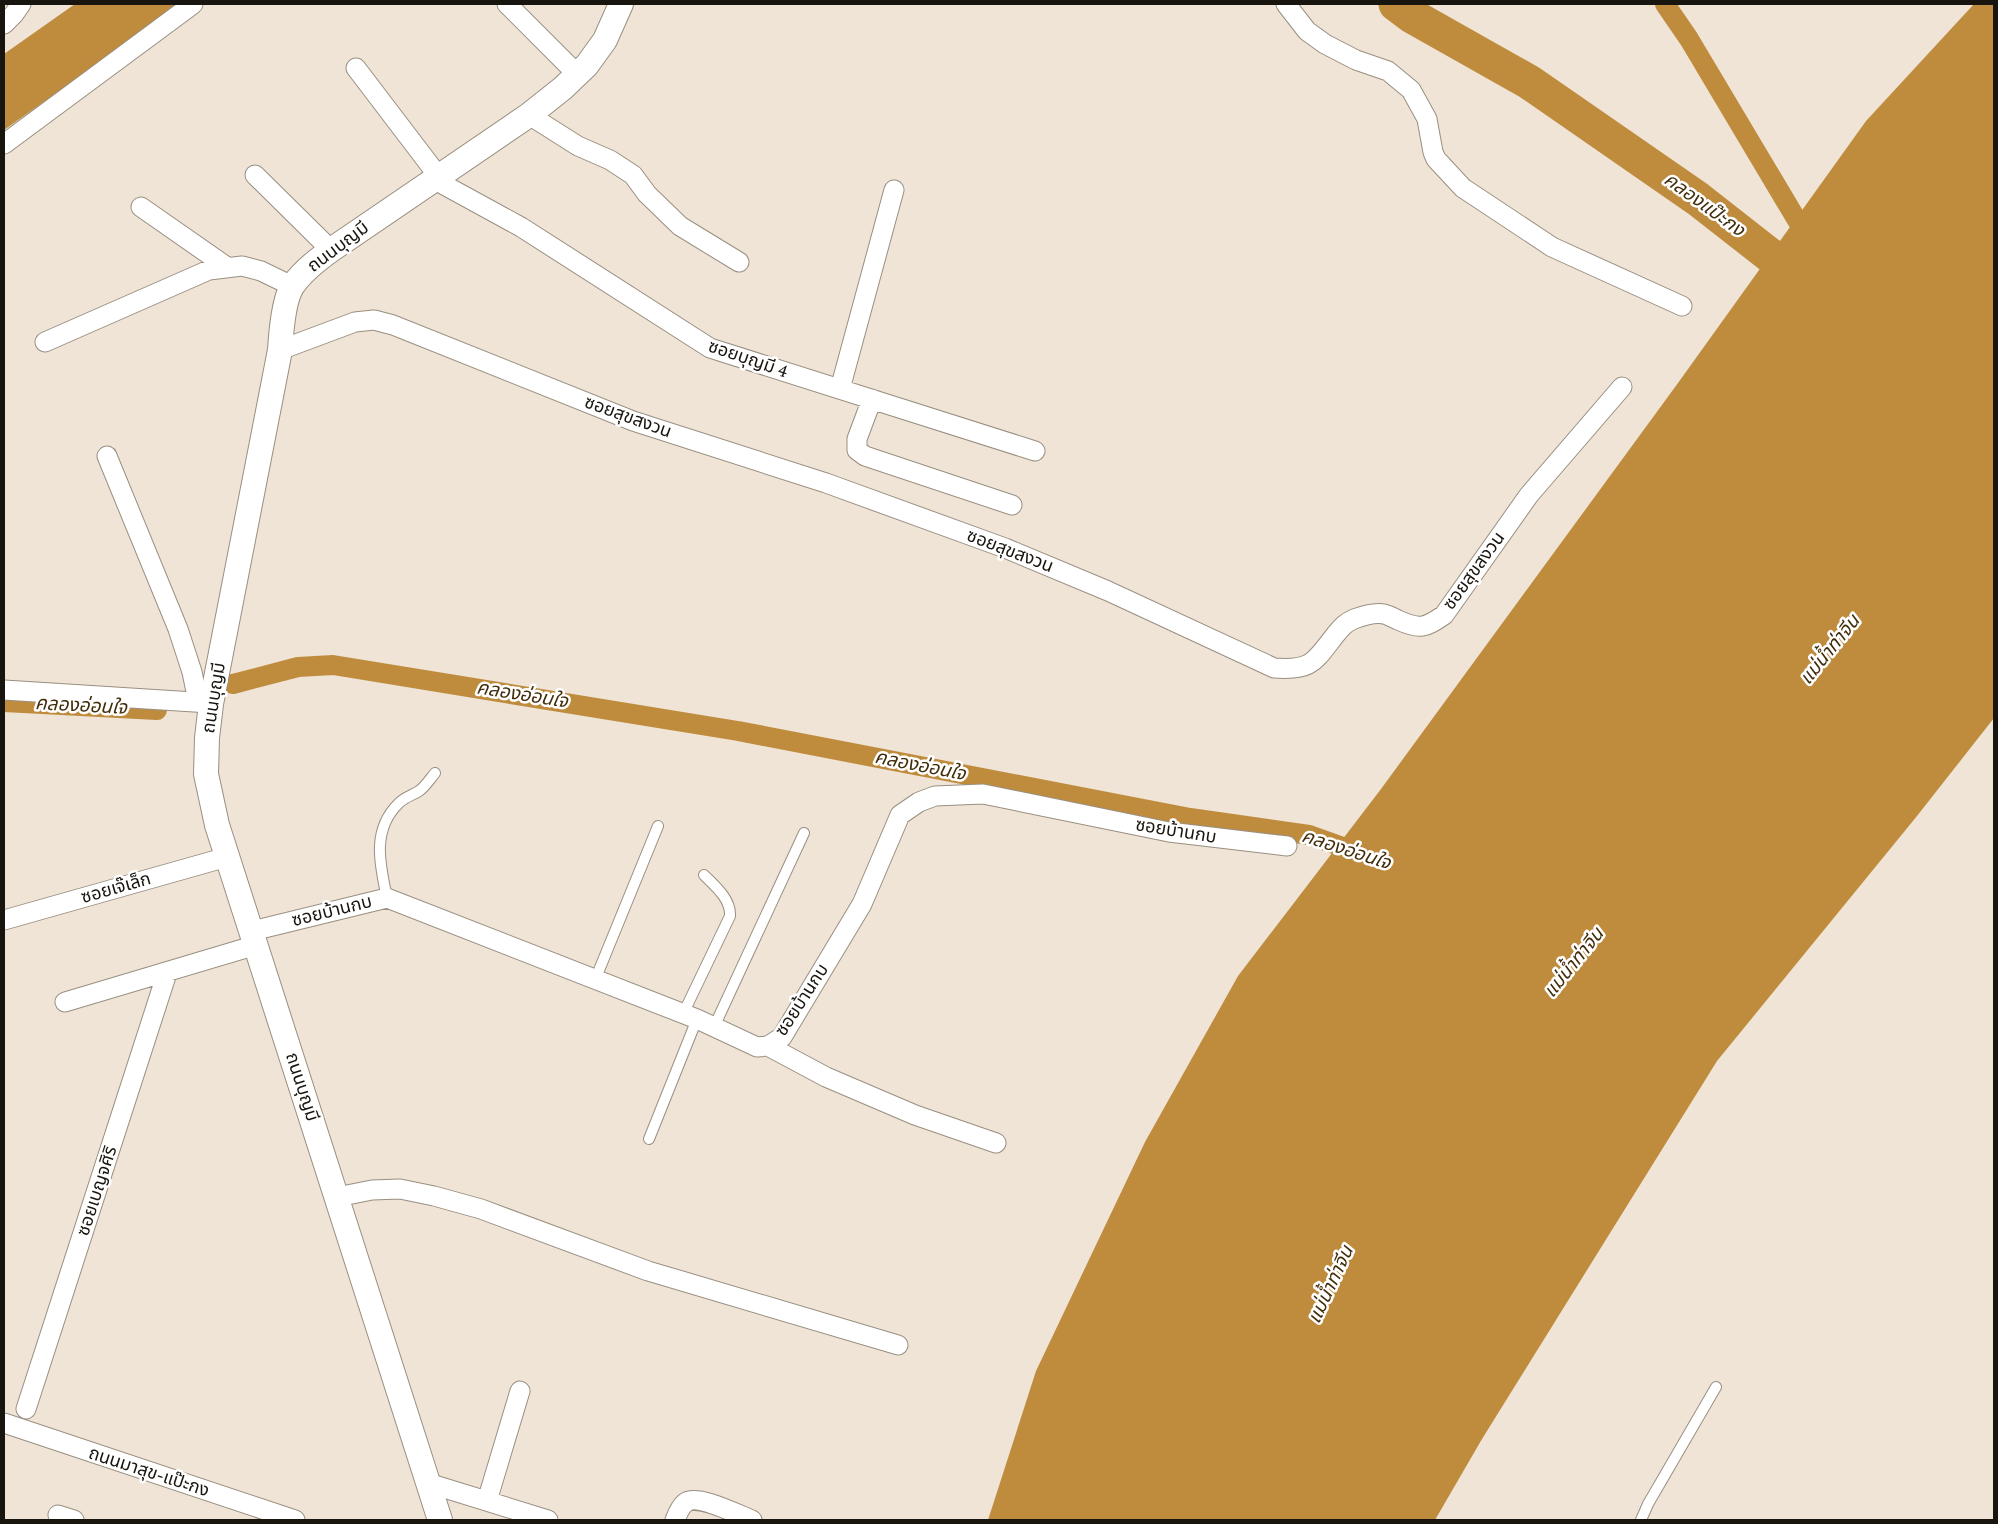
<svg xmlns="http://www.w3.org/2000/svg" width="1998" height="1524" font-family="Spectral,'Noto Sans Thai',serif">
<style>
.water{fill:#bf8c3e}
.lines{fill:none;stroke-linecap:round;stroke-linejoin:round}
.canal{stroke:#bf8c3e;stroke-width:20}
.river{stroke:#bf8c3e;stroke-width:35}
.service-casing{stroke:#998f81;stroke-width:12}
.minor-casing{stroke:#998f81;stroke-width:21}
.tertiary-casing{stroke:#998f81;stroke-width:26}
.service{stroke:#fff;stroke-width:10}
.minor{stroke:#fff;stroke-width:19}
.tertiary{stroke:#fff;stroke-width:24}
.labels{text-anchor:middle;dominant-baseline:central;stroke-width:5;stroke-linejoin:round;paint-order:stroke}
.street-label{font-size:18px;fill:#18150f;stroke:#fff}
.water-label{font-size:19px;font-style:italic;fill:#422d0a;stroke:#fff}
</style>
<rect width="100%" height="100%" fill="#efe4d5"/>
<!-- water -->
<path class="water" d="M75 4H182L4 130V54Z
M1974 4H1994V718L1917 816 1717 1061 1482 1439 1435 1520H988L1036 1371 1145 1142 1238 976 1381 789 1678 383 1866 121Z"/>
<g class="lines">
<!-- canal -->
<path class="canal" d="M1665 4 1689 39 1810 242
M233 684 298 667 333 665 738 731 1190 818 1309 835 1362 854
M4 702 157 710"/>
<!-- river -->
<path class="river" d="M1396 4 1412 16 1529 82 1698 199 1808 285"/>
<defs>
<path id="service" d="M387 898C380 865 371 830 399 803 405 797 413 795 419 791 425 787 430 779 435 773
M595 980 658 826
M683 1014 730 916C731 899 715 886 704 875
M714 1027 804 833
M649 1139 697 1019
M1641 1520 1648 1504 1716 1387"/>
<path id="minor" d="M507 4 577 74
M1286 4 1307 31 1325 44 1356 60 1388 71 1411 90 1427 119 1433 152 1436 159 1463 188 1552 247 1682 306
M4 24 14 14 21 4
M356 68 439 177
M529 115 578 146 610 160 633 175 647 194 680 226 739 262
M4 144 193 4
M255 175 331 250
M435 180 521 227 710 348 1035 451
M141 207 227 267
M45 342 209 270 242 266 261 271 292 286
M280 350 355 322 374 320 393 325 633 421 826 483 1005 548 1108 591 1274 668C1312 671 1314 662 1336 634 1342 627 1345 623 1354 619 1362 616 1375 612 1384 614 1388 615 1394 618 1398 620 1420 630 1425 628 1444 615L1529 495 1622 387
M840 389 894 190
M872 399 857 439V450L865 456 1012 505
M107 456 178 629 192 672 198 701
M4 690 210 703
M4 920 227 857
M252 931 387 898 697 1019 757 1047 768 1046 782 1037 862 904 900 815 919 802 935 796 983 794 1169 832 1287 846
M65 1002 256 945
M768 1046 826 1077 915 1115 996 1143
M337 1197 372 1190 400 1189 434 1196 481 1209 648 1271 898 1345
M26 1409 167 973
M4 1423 295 1520
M428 1483 548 1520
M487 1501 520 1391
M58 1515 74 1520
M675 1520C677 1515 680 1507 685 1503 696 1493 739 1515 752 1520"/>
<path id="tertiary" d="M440 1520 217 825 206 774 207 738 211 704 280 350C281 333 284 298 293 285 303 271 317 260 331 250L529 115 563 88 587 65 605 40 621 4"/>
</defs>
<!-- service casing -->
<use href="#service" class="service-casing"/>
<!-- minor casing -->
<use href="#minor" class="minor-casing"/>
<!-- tertiary casing -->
<use href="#tertiary" class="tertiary-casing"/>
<!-- service -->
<use href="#service" class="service"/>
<!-- minor -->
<use href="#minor" class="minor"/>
<!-- tertiary -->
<use href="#tertiary" class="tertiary"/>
</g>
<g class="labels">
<!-- street labels -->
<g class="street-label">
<text transform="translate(338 247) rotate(-37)">ถนนบุญมี</text>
<text transform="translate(748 359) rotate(19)">ซอยบุญมี 4</text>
<text transform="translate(628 417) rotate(20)">ซอยสุขสงวน</text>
<text transform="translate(1010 551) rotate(21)">ซอยสุขสงวน</text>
<text transform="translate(1474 571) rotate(-54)">ซอยสุขสงวน</text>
<text transform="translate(214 698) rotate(-81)">ถนนบุญมี</text>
<text transform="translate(1176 831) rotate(9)">ซอยบ้านกบ</text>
<text transform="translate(116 888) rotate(-16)">ซอยเจ๊เล็ก</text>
<text transform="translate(332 911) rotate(-14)">ซอยบ้านกบ</text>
<text transform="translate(802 1000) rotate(-57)">ซอยบ้านกบ</text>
<text transform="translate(302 1087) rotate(72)">ถนนบุญมี</text>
<text transform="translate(97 1191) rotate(-72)">ซอยเบญจศิริ</text>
<text transform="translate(149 1472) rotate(18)">ถนนมาสุข-แป๊ะกง</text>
</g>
<!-- water labels -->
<g class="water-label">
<text transform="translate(1704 205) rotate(36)">คลองแป๊ะกง</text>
<text transform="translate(1830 650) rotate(-51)">แม่น้ำท่าจีน</text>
<text transform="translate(522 695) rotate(9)">คลองอ่อนใจ</text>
<text transform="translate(81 706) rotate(3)">คลองอ่อนใจ</text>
<text transform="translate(920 766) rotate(11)">คลองอ่อนใจ</text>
<text transform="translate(1346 850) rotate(18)">คลองอ่อนใจ</text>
<text transform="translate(1574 963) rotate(-51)">แม่น้ำท่าจีน</text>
<text transform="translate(1331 1285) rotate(-65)">แม่น้ำท่าจีน</text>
</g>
</g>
<!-- border -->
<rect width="1998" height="1524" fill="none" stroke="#18150f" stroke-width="10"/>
</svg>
